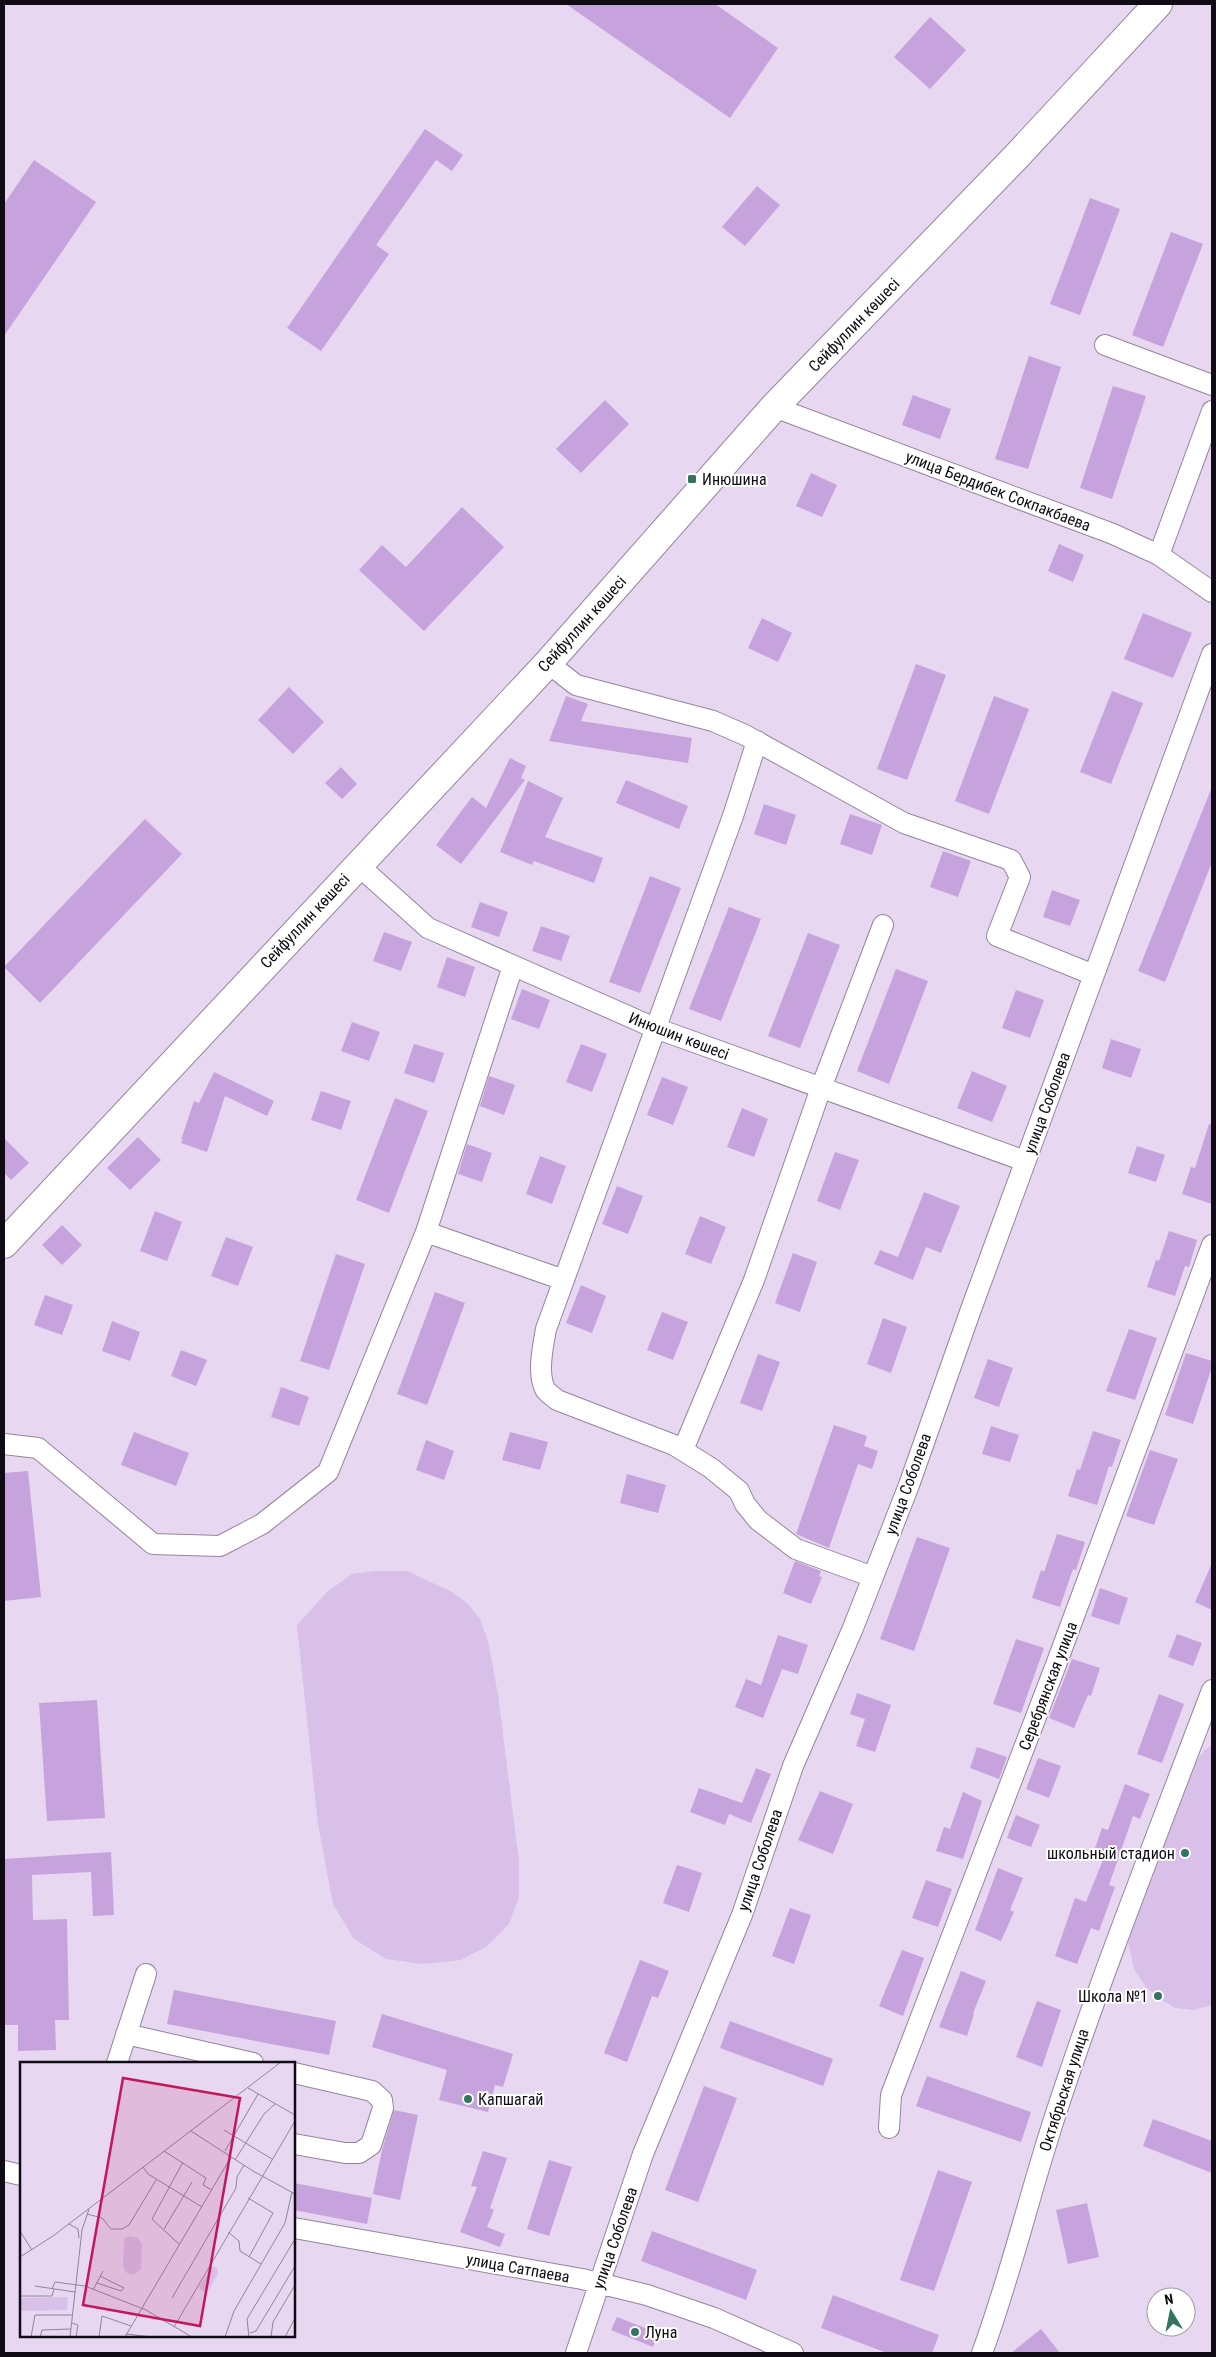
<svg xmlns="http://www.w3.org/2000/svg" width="1216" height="2357" font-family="'Roboto Condensed',sans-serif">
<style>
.green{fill:#d8c0e8}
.building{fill:#c7a3dd}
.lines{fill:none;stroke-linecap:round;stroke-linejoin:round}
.minor-casing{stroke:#94859d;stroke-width:22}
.secondary-casing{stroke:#94859d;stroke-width:30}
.minor{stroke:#fff;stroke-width:20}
.secondary{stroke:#fff;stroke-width:28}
.poi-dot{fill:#347360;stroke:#fff;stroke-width:2}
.labels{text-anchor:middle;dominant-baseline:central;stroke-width:4;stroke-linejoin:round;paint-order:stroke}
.street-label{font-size:16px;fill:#100b14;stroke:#fff}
.poi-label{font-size:16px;fill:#100b14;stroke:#fff;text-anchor:start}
.inset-road{fill:none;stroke:#918599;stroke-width:1}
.view{fill:#c2185b;fill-opacity:0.15;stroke:#c2185b;stroke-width:2.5}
.inset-edge{fill:none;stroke:#100b14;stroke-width:2.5}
</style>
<rect width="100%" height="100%" fill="#e7d7f1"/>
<!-- green -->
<path class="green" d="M374 1571H407L452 1592 467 1603 480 1619 488 1641 498 1695 519 1862V1897L509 1924 487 1946 461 1960 422 1964 386 1959 354 1939 333 1904 318 1824 297 1625 327 1592 352 1574Z
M1212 1745V2005L1193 2010 1175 2008 1160 1999 1146 1987 1134 1969 1127 1937 1190 1769 1205 1750Z"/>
<!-- building -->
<path class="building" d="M566 4H715L778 48 730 118Z
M930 17 966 50 930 89 894 57Z
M425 129 463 155 452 171 436 160 376 245 389 254 321 351 287 328Z
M34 160 96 202 4 336V204Z
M757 186 780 205 745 246 722 227Z
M1090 198 1120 209 1080 315 1050 304Z
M1171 232 1203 244 1163 347 1132 335Z
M1029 356 1061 367 1028 469 995 459Z
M1113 386 1146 396 1112 499 1080 488Z
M913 395 951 409 940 439 902 425Z
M605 400 629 424 581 473 556 449Z
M811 473 837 485 822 517 796 506Z
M462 507 504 547 424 631 359 570 382 545 406 567Z
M1059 544 1084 555 1073 582 1048 571Z
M1143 613 1192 633 1173 678 1124 659Z
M762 618 792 633 778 662 748 648Z
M916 664 946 675 907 780 877 769Z
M289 687 324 722 293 754 258 720Z
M1112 691 1143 703 1111 784 1080 772Z
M566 696 588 704 581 721 692 738 688 763 549 741Z
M994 696 1029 709 989 814 955 801Z
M510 758 526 766 521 778 525 780 461 864 436 845 472 797 486 808Z
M341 767 357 784 342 799 325 783Z
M626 780 688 806 679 829 616 803Z
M528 781 563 798 545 837 603 858 594 883 534 861 532 865 500 852Z
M1212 787V862L1165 982 1138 971Z
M764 804 796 815 786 845 754 834Z
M850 814 882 825 872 855 840 844Z
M145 819 182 854 40 1003 4 967Z
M943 851 971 861 958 897 930 887Z
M650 876 681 888 640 993 609 982Z
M1052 890 1080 900 1070 926 1043 917Z
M480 902 508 912 499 937 471 927Z
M729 907 761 919 721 1021 689 1009Z
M541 926 570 936 561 961 532 951Z
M384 932 412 942 401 971 373 961Z
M808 933 840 945 800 1048 768 1036Z
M447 957 475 967 465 997 437 987Z
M896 969 928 981 889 1084 857 1071Z
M522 989 550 1000 539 1029 511 1019Z
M1016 990 1044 1000 1030 1038 1002 1028Z
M352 1022 380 1032 369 1061 341 1051Z
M1111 1039 1141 1049 1131 1078 1102 1068Z
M414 1044 444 1053 434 1083 404 1073Z
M581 1044 607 1054 592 1092 566 1082Z
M972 1071 1007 1086 992 1122 957 1108Z
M214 1072 274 1101 267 1116 225 1096 207 1152 181 1143 183 1138 181 1140 194 1101 199 1103Z
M489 1076 515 1085 504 1115 480 1106Z
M662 1077 688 1087 673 1125 647 1115Z
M321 1091 351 1101 341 1130 311 1120Z
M395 1098 428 1111 389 1213 356 1200Z
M742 1108 768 1119 754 1157 727 1147Z
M1209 1124H1212V1204L1182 1194 1191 1167 1195 1168Z
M138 1137 161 1160 130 1190 107 1168Z
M4 1138 29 1163 11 1180 4 1173Z
M467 1144 492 1153 482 1182 458 1174Z
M1137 1146 1165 1155 1156 1182 1128 1173Z
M835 1152 859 1160 840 1210 817 1201Z
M540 1156 566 1166 552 1204 526 1194Z
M617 1186 643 1196 628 1234 602 1224Z
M924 1192 960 1206 941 1253 926 1247 913 1280 874 1264 880 1250 898 1257Z
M155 1211 182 1222 167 1261 140 1251Z
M700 1216 726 1227 711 1264 685 1254Z
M62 1225 82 1245 62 1265 42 1245Z
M1169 1231 1197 1240 1189 1267 1185 1266 1175 1296 1147 1287 1156 1260 1159 1261Z
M226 1237 253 1247 238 1286 211 1276Z
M793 1253 817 1262 800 1312 775 1303Z
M336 1254 365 1264 329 1370 300 1361Z
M581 1285 606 1296 592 1333 566 1323Z
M435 1292 465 1303 427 1405 397 1394Z
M45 1295 73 1305 62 1335 34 1325Z
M662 1312 688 1322 673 1360 647 1350Z
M883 1318 907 1327 891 1373 867 1364Z
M112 1321 140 1332 130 1361 102 1351Z
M1129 1329 1157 1338 1135 1400 1106 1391Z
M181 1350 207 1360 196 1386 171 1376Z
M1186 1353 1212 1361V1367L1193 1424 1165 1415Z
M758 1354 780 1362 762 1411 740 1403Z
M988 1359 1013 1368 999 1407 974 1398Z
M281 1387 309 1397 299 1426 271 1417Z
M834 1425 867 1436 864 1446 878 1451 872 1469 858 1464 829 1548 796 1534Z
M991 1426 1019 1435 1010 1462 982 1454Z
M1093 1431 1121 1440 1112 1467 1109 1466 1097 1505 1068 1496 1077 1469 1080 1470Z
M134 1432 189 1453 176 1486 121 1465Z
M510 1432 548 1442 540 1470 502 1460Z
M426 1440 454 1451 444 1480 416 1470Z
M1150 1450 1178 1459 1154 1525 1126 1516Z
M28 1471 41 1597 4 1601V1473Z
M627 1474 666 1485 658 1513 620 1503Z
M1057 1534 1085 1542 1076 1570 1073 1569 1060 1607 1032 1598 1041 1570 1044 1572Z
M917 1537 950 1548 914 1651 880 1639Z
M795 1561 821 1571 819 1576 822 1577 811 1604 783 1593Z
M1212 1563V1610L1195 1602Z
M1100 1588 1128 1598 1119 1625 1091 1616Z
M1177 1634 1202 1643 1193 1666 1168 1657Z
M778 1635 808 1645 798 1674 782 1669 763 1718 735 1707 746 1679 761 1685Z
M1016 1639 1044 1648 1021 1713 993 1704Z
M1072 1659 1100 1668 1091 1696 1088 1695 1074 1728 1049 1718Z
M857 1693 891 1705 875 1752 856 1746 865 1719 850 1714Z
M1159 1694 1184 1704 1162 1763 1137 1754Z
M97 1700 105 1818 47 1821 39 1703Z
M977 1747 1007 1757 999 1779 970 1768Z
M1038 1758 1061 1766 1049 1798 1026 1789Z
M756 1768 771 1774 751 1823 729 1814 725 1825 690 1812 699 1788 742 1803Z
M1125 1784 1150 1794 1140 1819 1133 1816 1109 1885 1115 1887 1099 1931 1091 1928 1077 1964 1055 1956 1075 1898 1086 1902 1105 1855 1094 1851 1102 1828 1108 1830Z
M820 1791 853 1804 833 1854 798 1840Z
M963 1792 982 1801 963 1859 936 1851 944 1827 950 1829Z
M1016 1815 1040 1825 1031 1847 1007 1838Z
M111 1852 114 1915 93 1916 91 1872 32 1875 33 1920 67 1919 69 2020H55L56 2050 18 2051V2025H4V1859Z
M677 1865 702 1873 689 1912 663 1903Z
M998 1868 1023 1878 1010 1910 1014 1912 1001 1941 975 1930Z
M926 1880 952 1889 938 1927 912 1918Z
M790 1908 811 1915 794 1964 772 1956Z
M902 1950 924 1958 903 2016 879 2006Z
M640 1960 669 1971 658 1998 652 1996 627 2062 604 2053Z
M961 1971 986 1981 973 2013 974 2014 967 2036 939 2027Z
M174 1990 336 2021 329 2055 167 2024Z
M1037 2001 1061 2010 1042 2067 1016 2057Z
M382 2014 513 2054 503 2087 495 2085 488 2112 439 2100 447 2070 372 2047Z
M730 2021 833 2059 823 2086 720 2048Z
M927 2076 1031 2112 1021 2142 916 2106Z
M704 2086 737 2098 698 2202 665 2190Z
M394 2110 418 2115 400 2200 373 2194 382 2150Z
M1153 2119 1212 2141V2173L1143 2146Z
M483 2151 507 2158 490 2208 494 2210 487 2227 505 2234 500 2247 460 2232 477 2187 471 2186Z
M549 2160 572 2167 549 2236 527 2229Z
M938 2170 972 2182 934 2291 900 2280Z
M294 2183 372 2198 367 2224 294 2210Z
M1087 2203 1099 2257 1068 2264 1056 2210Z
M652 2231 757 2270 746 2300 641 2261Z
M833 2295 939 2335 932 2353H887L821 2328Z
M617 2317 658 2333 653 2347 611 2330Z
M1041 2329 1060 2353H1011Z"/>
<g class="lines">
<defs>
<path id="minor" d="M1105 345 1212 385
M774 407 1113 534 1159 555 1212 592
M1159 555 1212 411
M548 663 576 685 713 721 745 735 904 823 1011 860 1020 877 997 936 1094 975
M757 741 733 816 546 1329C543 1346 537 1373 545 1389 547 1393 554 1397 557 1400L674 1445 711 1468 739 1491 745 1504 758 1520 796 1549 873 1577
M358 865 428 928 655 1028 1025 1161
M426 1232 564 1280
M4 1444 38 1448 153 1544 220 1546 262 1524 328 1472 426 1232 513 966
M683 1450 754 1280 821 1088 883 925
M126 2034 253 2063
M117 2063 146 1974
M294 2073 372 2091 382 2100 383 2108 371 2145 359 2153H345L294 2144
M889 2128 891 2095 1057 1662 1212 1245
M4 2171 21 2175
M294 2228 582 2279 647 2295 714 2318 793 2353
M576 2353 643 2154 742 1915 793 1766 853 1628 909 1485 970 1312 1212 654
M982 2353C1012 2272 1031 2187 1059 2104 1105 1965 1160 1828 1212 1690"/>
<path id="secondary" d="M4 1244 548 663 774 407 1015 158 1158 4"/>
</defs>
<!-- minor casing -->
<use href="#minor" class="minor-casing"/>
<!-- secondary casing -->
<use href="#secondary" class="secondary-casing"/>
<!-- minor -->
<use href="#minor" class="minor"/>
<!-- secondary -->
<use href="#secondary" class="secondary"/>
</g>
<!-- markers -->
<g class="poi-dot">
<rect x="687" y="474" width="10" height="10" rx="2.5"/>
<circle cx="1185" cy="1853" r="5"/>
<circle cx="1158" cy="1996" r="5"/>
<circle cx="468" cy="2099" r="5"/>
<circle cx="635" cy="2332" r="5"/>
</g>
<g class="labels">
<!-- street labels -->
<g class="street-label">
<text transform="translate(854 325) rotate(-46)">Сейфуллин көшесі</text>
<text transform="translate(998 491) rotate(21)">улица Бердибек Сокпакбаева</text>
<text transform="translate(582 624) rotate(-48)">Сейфуллин көшесі</text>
<text transform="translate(305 921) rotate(-47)">Сейфуллин көшесі</text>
<text transform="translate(679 1036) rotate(21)">Инюшин көшесі</text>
<text transform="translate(1047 1103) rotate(-70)">улица Соболева</text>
<text transform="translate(908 1484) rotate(-70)">улица Соболева</text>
<text transform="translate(1048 1686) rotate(-69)">Серебрянская улица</text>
<text transform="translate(760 1860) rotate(-71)">улица Соболева</text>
<text transform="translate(1064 2090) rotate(-72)">Октябрьская улица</text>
<text transform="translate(615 2238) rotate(-71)">улица Соболева</text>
<text transform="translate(518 2268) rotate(10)">улица Сатпаева</text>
</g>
<!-- poi labels -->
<g class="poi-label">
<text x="702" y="479">Инюшина</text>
<text x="1175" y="1853" text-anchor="end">школьный стадион</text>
<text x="1148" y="1996" text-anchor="end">Школа №1</text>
<text x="478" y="2099">Капшагай</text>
<text x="645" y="2332">Луна</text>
</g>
</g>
<!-- overview -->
<g transform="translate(20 2062)">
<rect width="275" height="275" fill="#e7d7f1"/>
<path d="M110 174 118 176 122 182 121 207 114 213 107 211 103 205 104 177ZM192 204 197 206 198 211 188 229H182L179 225ZM48 235 47 248 0 249V236Z" fill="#d8c0e8"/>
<path class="inset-road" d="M228 26 275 53M204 68 252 97M171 69 233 109 275 132M144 89 186 116 183 123 192 128M205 89 238 32M215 98 244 52 255 42M123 105 128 112 182 145M228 136 253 151 229 195M67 152 82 156 91 167H102L109 163 136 118M49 162 58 167 59 176M144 167 172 120M0 169 12 188M208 170 219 179 220 189 241 202M160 183 132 157 163 100M0 195 33 174 261 0M77 221 101 229 104 226 80 214M15 224 55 230M32 227 35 220 65 224 126 248 172 275M73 228 83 209M1 234H32L34 227M152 236 216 126 217 115 224 103M52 261 58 263 56 275M154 265 275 59M230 271 236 269 275 204M106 272 132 275M11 275 15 253H52M20 275 22 268 51 267M50 275 62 168 69 147M79 275 82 254 111 264M105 275 211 95M205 275 214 249 265 161 272 130M229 275 227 257 275 177M251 275 253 260 275 223M265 275 275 256"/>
<path class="view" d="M103 16 220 36 180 264 63 243Z"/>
<rect width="275" height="275" class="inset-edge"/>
</g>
<!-- border -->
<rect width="1216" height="2357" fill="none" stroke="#100b14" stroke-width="10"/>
<!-- north arrow -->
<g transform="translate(1171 2312) rotate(350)"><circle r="24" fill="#ffffff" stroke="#9f9da1"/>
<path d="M0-4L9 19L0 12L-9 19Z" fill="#347360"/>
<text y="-8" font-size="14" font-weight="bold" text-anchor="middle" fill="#100b14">N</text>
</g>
</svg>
